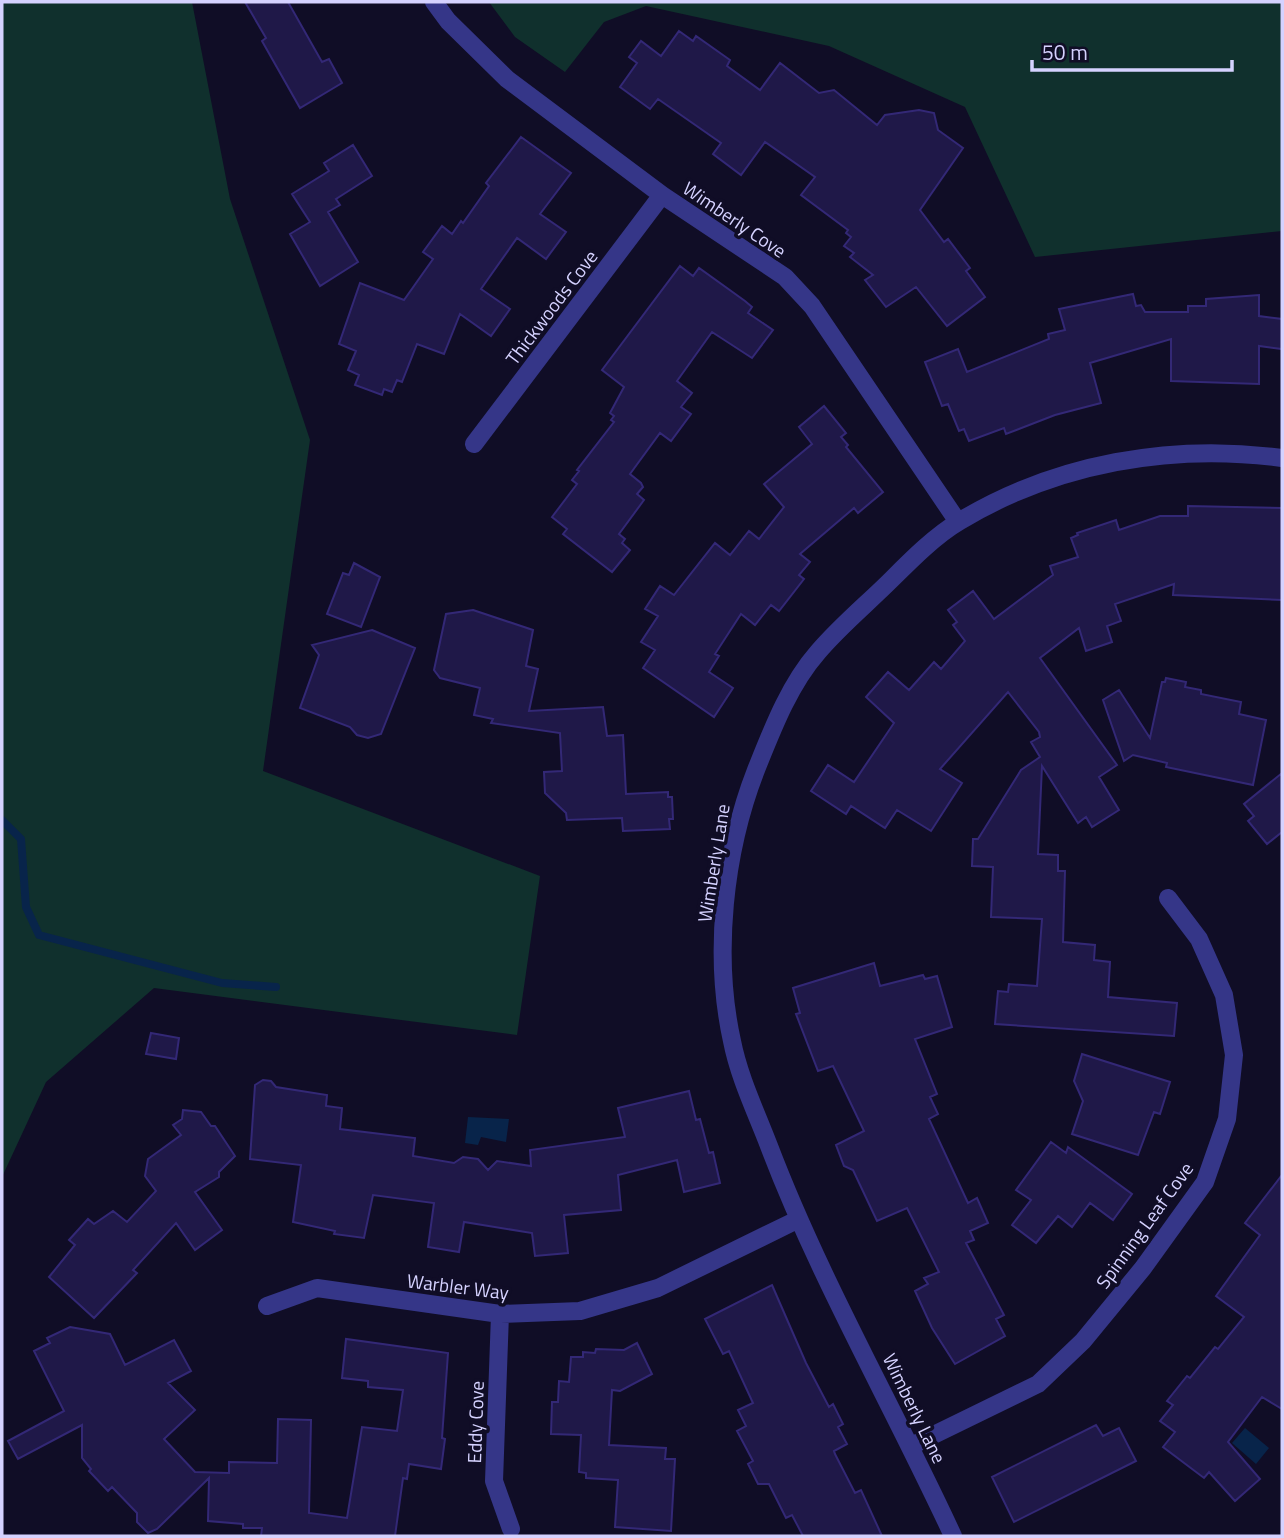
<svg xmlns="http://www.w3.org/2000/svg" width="1284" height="1538" font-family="'Titillium Web',sans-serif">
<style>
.green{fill:#10302d}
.water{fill:#08244a}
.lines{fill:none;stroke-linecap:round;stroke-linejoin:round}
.stream{stroke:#08244a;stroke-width:8}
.building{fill:#1f1848;stroke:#332876;stroke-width:2}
.minor{stroke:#353688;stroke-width:18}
.labels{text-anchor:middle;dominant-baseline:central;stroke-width:7;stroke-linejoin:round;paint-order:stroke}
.street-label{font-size:19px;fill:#d5d2ff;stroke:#100d26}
</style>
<rect width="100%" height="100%" fill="#100d26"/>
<!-- green -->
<path class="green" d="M2 2H192L230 199 310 440 263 771 540 876 517 1035 154 988 46 1082 2 1177Z
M489 2H1282V231L1035 257 965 107 829 46 646 6 604 22 565 72 515 37Z"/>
<!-- water -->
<path class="water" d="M468 1117 509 1119 506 1142 481 1137 478 1145 465 1143Z
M1245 1428 1269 1448 1256 1464 1232 1443Z"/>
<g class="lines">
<!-- stream -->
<path class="stream" d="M2 820 21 839 26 907 39 935 222 983 276 987"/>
</g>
<!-- building -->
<path class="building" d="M245 2H288L322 62 329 59 342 83 300 108 262 41 266 38Z
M679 31 693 41 696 36 730 60 727 66 760 90 780 63 819 93 834 90 877 125 885 115 919 110 934 113 938 130 963 148 920 210 944 242 948 239 970 268 966 271 985 297 947 326 916 287 886 307 865 280 873 275 850 257 854 253 844 246 851 237 846 233 848 230 801 195 815 177 765 142 741 175 713 154 721 143 658 99 650 109 620 87 637 63 629 57 641 41 661 56Z
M521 137 571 173 540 214 566 232 546 259 517 238 481 289 510 309 491 336 460 314 444 354 417 344 402 382 397 380 392 392 384 389 382 395 355 385 359 375 348 370 356 351 339 344 360 283 404 300 433 259 423 252 442 226 452 234 461 221 463 223 489 186 486 183Z
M353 145 372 176 336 199 340 205 328 212 358 262 320 286 290 234 310 222 292 194 329 171 324 163Z
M680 266 693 276 699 268 745 301 752 307 748 313 773 330 752 358 712 332 677 381 692 393 681 407 691 414 671 441 660 433 630 474 641 483 643 487 637 494 644 500 619 534 625 539 622 543 630 550 612 572 563 534 567 529 552 517 577 484 572 480 579 471 577 470 614 422 611 420 614 416 610 413 624 387 602 370Z
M1133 294 1136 306 1141 305 1145 312H1188V306H1206V299L1259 295V316L1282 319V349L1259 346V384L1171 381V339L1090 363 1101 403 1055 415 1006 434 1004 428 969 441 964 429 959 431 948 404 942 406 925 362 958 349 967 372 1049 339 1048 334 1065 330 1059 309Z
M824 406 846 433 841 437 848 445 846 447 883 492 858 513 854 508 800 554 810 562 799 575 804 579 779 611 771 605 755 625 741 614 715 654 719 656 709 672 733 688 714 717 643 668 655 650 641 642 658 616 645 609 660 586 674 595 715 543 730 555 749 531 759 539 784 507 764 484 812 444 799 427Z
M1188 506 1282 508V600L1173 595 1174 584 1115 604 1121 621 1107 626 1112 642 1086 651 1079 628 1040 658 1117 765 1099 777 1119 810 1092 827 1086 817 1078 823 1042 766 1038 854 1058 855V871H1065L1063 942 1095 945 1094 960 1110 962 1108 997 1177 1003 1174 1036 995 1024 998 991 1008 992 1009 984 1037 986 1042 919 991 917 993 867 972 866 973 839H978L1021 770 1040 757 1031 742 1040 737 1039 732 1008 692 940 769 962 783 931 831 897 810 885 828 851 806 846 814 811 791 828 765 854 782 894 723 866 697 888 672 909 690 934 662 941 669 965 641 953 625 957 622 948 610 973 591 994 619 1053 575 1050 566 1078 557 1071 538 1078 535 1077 533 1116 520 1119 530 1160 516H1188Z
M354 563 380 577 361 627 327 614 343 573 349 575Z
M473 610 533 630 526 666 538 669 529 711 603 707 607 736 623 735 626 794 668 792V797H672L673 819H669L670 829 623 831 622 818 567 820 566 813 545 793 544 772 562 771 560 733 491 723 493 719 474 715 480 688 440 678 434 670 446 614Z
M372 630 415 648 381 734 368 738 357 735 350 727 300 708 319 655 312 645Z
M1166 678 1186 682 1185 687 1201 690V694L1241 702 1239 714 1266 720 1253 785 1166 767 1167 763 1133 755 1124 761 1103 700 1119 690 1150 738 1162 682H1165Z
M1282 773V832L1267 844 1248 821 1254 816 1244 804Z
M874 963 880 986 923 975 925 979 937 976 952 1027 915 1039 937 1094 930 1097 938 1114 929 1119 968 1203 977 1198 988 1223 970 1231 974 1240 966 1243 1004 1315 996 1319 1005 1336 955 1364 932 1328 915 1291 928 1284 924 1278 939 1272 907 1208 877 1221 853 1170 844 1166 836 1145 864 1131 833 1066 818 1071 796 1014 800 1013 793 988Z
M151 1033 179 1038 176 1059 146 1054Z
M1082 1054 1170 1082 1160 1114 1154 1112 1138 1155 1072 1134 1083 1101 1074 1081Z
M263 1080 271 1081 276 1087 327 1095 326 1106 342 1108 340 1129 415 1138 413 1156 454 1163 463 1157 478 1159 488 1170 497 1161 531 1166 530 1150 625 1137 618 1108 689 1091 696 1120 700 1119 709 1153 713 1152 720 1183 684 1192 677 1160 618 1175 621 1210 564 1215 568 1253 535 1256 532 1233 464 1222 459 1252 428 1247 434 1203 373 1195 364 1238 334 1234 335 1231 293 1222 301 1165 250 1159 255 1085Z
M183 1110 201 1112 211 1126H215L235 1156 219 1172V1177L195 1192 222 1230 195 1250 176 1223 133 1270 137 1273 94 1318 49 1277 75 1245 69 1240 88 1219 94 1224 113 1211 127 1222 156 1191 145 1176 148 1159 181 1135 173 1125 182 1119Z
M1051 1142 1066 1153 1068 1147 1132 1194 1113 1220 1090 1203 1072 1227 1058 1216 1036 1243 1012 1225 1031 1200 1016 1190Z
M1282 1175V1409L1262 1397 1228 1442 1260 1479 1235 1501 1209 1472 1204 1478 1163 1447 1175 1432 1160 1421 1173 1405 1167 1401 1187 1376 1190 1378 1215 1347 1218 1349 1244 1317 1216 1296 1260 1235 1245 1223Z
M772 1285 806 1363 829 1407 833 1404 843 1424 838 1427 847 1444 834 1451 835 1454 855 1493 861 1490 882 1536H803L792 1515 786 1518 769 1484H758L748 1464 753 1461 737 1431 746 1426 738 1410 753 1403 729 1351 723 1354 705 1319Z
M70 1327 110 1334 125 1365 174 1340 191 1371 168 1383 195 1410 164 1439 195 1472 229 1473V1462L277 1463 278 1419 311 1420 309 1513 347 1518 362 1427 397 1431 403 1390 368 1387V1381L342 1378 346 1339 448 1353 442 1438 445 1439 441 1469 409 1464 407 1479 403 1478 395 1536H261L262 1528H243V1524L208 1521 209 1478 157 1529 148 1533 137 1522V1513L112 1487 108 1491 89 1471 91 1469 82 1458V1425L18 1459 8 1441 64 1411 34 1351 50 1343 47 1338Z
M637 1343 652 1374 620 1391 612 1390 609 1445 666 1448 665 1459H675L671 1531 615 1527 618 1480 586 1478V1473L579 1472 581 1435 551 1434 552 1402H558L559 1381 569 1382 571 1357H583V1352L595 1353 596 1349 624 1350Z
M1096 1425 1103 1436 1119 1428 1136 1461 1014 1522 992 1477Z"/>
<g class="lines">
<!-- minor -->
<path class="minor" d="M434 2 448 21 507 79 662 195 785 277 812 306 958 522
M474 444 662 195
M267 1306 317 1288 500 1314 580 1311 658 1288 797 1220
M500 1314 494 1481 511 1529
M911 1446 1038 1384 1083 1341 1143 1268 1205 1182 1227 1119 1234 1055 1224 995 1199 939 1168 898
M953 1536C893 1406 820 1280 769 1146 756 1112 739 1077 732 1041 713 955 724 852 756 770 772 730 789 685 818 652 840 626 868 603 892 579 912 559 936 535 960 521 1056 463 1172 443 1282 458"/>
</g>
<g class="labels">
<!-- street labels -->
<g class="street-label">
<text transform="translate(735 219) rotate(34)">Wimberly Cove</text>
<text transform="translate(551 307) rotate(-53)">Thickwoods Cove</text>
<text transform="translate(713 863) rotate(-81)">Wimberly Lane</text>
<text transform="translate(1144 1225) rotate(-54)">Spinning Leaf Cove</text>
<text transform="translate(458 1286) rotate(7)">Warbler Way</text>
<text transform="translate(915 1408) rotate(64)">Wimberly Lane</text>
<text transform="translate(475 1422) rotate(-88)">Eddy Cove</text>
</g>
</g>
<!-- border -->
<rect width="1284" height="1538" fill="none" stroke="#d5d2ff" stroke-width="7"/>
<!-- scale -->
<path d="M1032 60v10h200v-10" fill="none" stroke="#d5d2ff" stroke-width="3.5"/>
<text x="1042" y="60" font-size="21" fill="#d5d2ff" stroke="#100d26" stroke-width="5" paint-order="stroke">50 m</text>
</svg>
